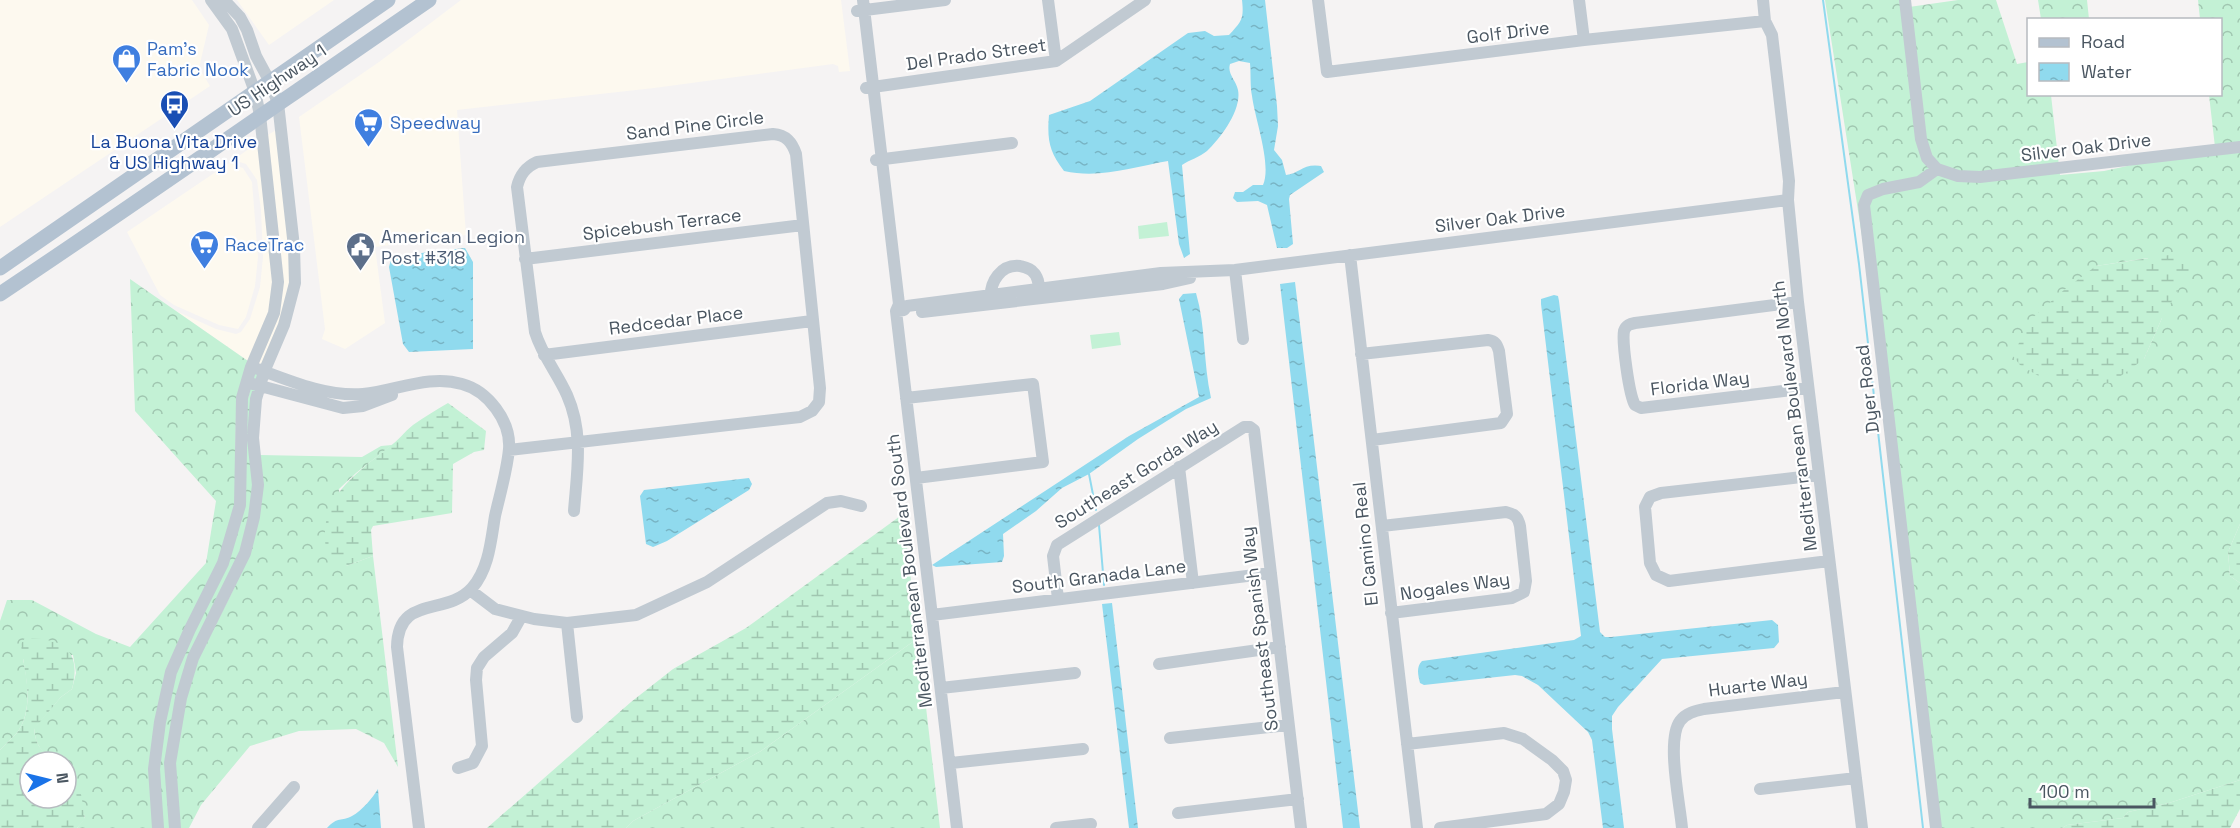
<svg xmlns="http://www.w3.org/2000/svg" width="2240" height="828" font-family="'Space Grotesk',sans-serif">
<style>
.commercial{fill:#fdf9ef}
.grass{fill:#c3f1d5}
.forest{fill:url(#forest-crowns);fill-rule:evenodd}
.wetland{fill:url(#wetland-marsh)}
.water{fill:url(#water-ripples)}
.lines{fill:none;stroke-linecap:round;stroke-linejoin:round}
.stream{stroke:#90daee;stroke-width:2}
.minor{stroke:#c1cad2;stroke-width:12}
.major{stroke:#b3c2d1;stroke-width:15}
.labels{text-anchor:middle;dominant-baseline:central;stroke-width:4.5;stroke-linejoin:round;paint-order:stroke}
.street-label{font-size:18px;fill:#4a5661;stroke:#fff}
.shop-label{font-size:18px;fill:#366cbe;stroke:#fff;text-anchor:start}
.transit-label{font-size:18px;fill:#164399;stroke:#fff}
.service-label{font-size:18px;fill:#4e5e75;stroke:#fff;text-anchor:start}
</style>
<defs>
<pattern id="forest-crowns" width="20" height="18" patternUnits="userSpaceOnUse" patternTransform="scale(1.5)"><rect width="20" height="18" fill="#c3f1d5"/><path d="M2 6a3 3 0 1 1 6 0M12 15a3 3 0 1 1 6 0" fill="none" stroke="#a0c6b0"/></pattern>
<pattern id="wetland-marsh" width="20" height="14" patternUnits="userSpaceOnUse" patternTransform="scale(1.5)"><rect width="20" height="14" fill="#c3f1d5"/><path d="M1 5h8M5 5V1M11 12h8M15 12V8" fill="none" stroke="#a0c6b0"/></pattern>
<pattern id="water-ripples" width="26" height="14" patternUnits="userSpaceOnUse" patternTransform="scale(1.5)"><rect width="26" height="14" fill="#90daee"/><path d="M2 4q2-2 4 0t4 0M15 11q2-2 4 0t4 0" fill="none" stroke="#78b4c4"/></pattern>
</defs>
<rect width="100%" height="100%" fill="#f5f3f3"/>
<!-- commercial -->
<path class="commercial" d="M0 0H192L209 25 199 68 210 86 0 227Z
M237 0H334L269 45Z
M461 0H841L850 71 839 72 838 66 833 64 654 88 457 110 466 235 375 247 385 323 345 349 322 339 325 329 299 117 379 62Z
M276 130 290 247 291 283 285 307 260 370 256 367 283 281 268 135Z
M259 142 274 282 269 312 248 361 176 311 216 329 236 334 241 332 250 319 260 287 263 257 261 210 257 180 246 164 233 160Z
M229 163 243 168 252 182 258 257 255 286 246 317 238 329 219 325 174 305 160 295 127 232Z"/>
<!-- grass -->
<path class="grass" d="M1167 222 1169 236 1139 239 1138 226Z
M1119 332 1121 345 1092 349 1090 335Z"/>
<!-- forest -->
<path class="forest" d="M1825 0H1908L1909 7 1958 0H1996L2017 64 2028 62V94L2051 95 2060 175 2104 171 2215 147 2209 95 2220 94V20L2200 19 2198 0H2240V524L2228 552 2230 576 2240 583V780L2169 803 2128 812 2123 818 2067 825 2062 828H1941L1862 236ZM2148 258 2162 318 2144 359 2096 266Z
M2038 0H2087L2089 19H2041Z
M130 279 248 361 237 397 236 409 235 505 219 561 167 670 153 828H77L85 818 74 773 66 765V762C46 756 36 751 34 728L61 697 72 689 76 673 73 655 23 659C28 682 32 713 17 733 12 739 5 744 0 750V621L7 600H32L96 634 130 647 206 563 216 501 135 411Z
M256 367 260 369 253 485 249 516 240 552 176 697 166 763 170 828H163L159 768 164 723 176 673 194 631 228 565 245 410Z
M392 445 356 473 339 489 346 566 373 556 398 767 384 743 356 729 299 731 250 746 201 805 189 828H180L175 763 185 699 198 660 236 584 260 455 362 457 381 446Z
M918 638 940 828H626L633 821 761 751Z"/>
<!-- wetland -->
<path class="wetland" d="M2176 254H2189L2191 268 2162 318 2144 359 2111 383 2042 378 2020 365 2013 356 2029 321 2064 290 2096 266Z
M448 403 486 431 484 450 474 452 453 464 452 513 373 526 371 530 373 556 346 566 328 559C314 502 349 479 389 447 398 441 404 432 413 425 424 417 436 410 448 403Z
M903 514 918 638 761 751 633 821 626 828H487L631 702 673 669 746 628Z
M2240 524V583L2230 576 2228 552Z
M25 638C63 638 82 650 72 689L61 697 34 729C37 753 45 751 63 762H30V798H66V765C81 780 82 799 85 819L77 828H0V750C5 744 12 739 17 733 36 707 24 672 21 644Z
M2240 780V809L2230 828H2062L2067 825 2123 818 2128 812 2169 803Z"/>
<!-- water -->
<path class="water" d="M1242 0H1265L1277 106 1278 126 1274 150 1282 160 1286 175C1299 174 1303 163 1321 166L1324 172 1290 195 1289 199 1293 244 1287 248H1277L1267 205 1258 201 1237 202 1233 198 1235 192H1243L1253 185H1263C1272 165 1255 119 1252 96 1250 86 1251 74 1250 63L1239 61 1230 64C1227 74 1236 80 1238 90 1242 110 1220 139 1207 151 1200 157 1189 160 1182 165L1190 254 1184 258 1179 244 1168 161C1133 167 1100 179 1064 171 1049 151 1047 140 1049 115L1090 101 1188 33 1205 31 1214 36 1229 35C1242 21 1244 19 1242 0Z
M465 248 473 262V349L409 352 403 344 389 267 391 259 395 256Z
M1295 282 1360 828H1343L1280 284Z
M1196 293C1206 327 1203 363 1211 398L1186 409 1138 439 1089 474 1062 488 1036 511 1003 534 1004 556 1002 562 936 567 932 565 1129 436 1199 397 1179 299 1183 294Z
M1554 295 1558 296 1559 301 1600 632 1605 637H1611L1772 620 1778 625 1779 642 1774 648 1662 659 1618 707 1612 716V729L1624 828H1603L1592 740 1588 732 1538 685 1522 676 1515 675 1424 685 1420 683C1418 675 1416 667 1422 661L1574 640 1581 636 1541 304V299Z
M749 478 752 484 749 490 667 541 653 547 646 544 640 496 644 490Z
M1112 603 1138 828H1129L1102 604Z
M378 789 381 828H327C338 816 341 822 352 816 362 811 373 797 378 789Z"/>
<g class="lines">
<!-- stream -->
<path class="stream" d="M1823 0 1859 264 1923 828
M1089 474 1096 510
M1099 525 1104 585"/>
<!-- minor -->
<path class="minor" d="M863 0 899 304 896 311 957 828
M1048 0 1056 61
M1318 0 1327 72 1584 40 1765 21
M1579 0 1584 40
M1763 0 1765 21 1772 35 1777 77 1789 181 1788 200 1798 302 1862 828
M1905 0 1921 139 1927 158 1937 169 1919 182 1883 189 1868 195 1864 205 1936 828
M857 11 945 0
M866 88 1056 61 1145 0
M876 160 1012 143
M1937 169 1958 176 1980 177 2240 147
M1350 255 1417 828
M525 259 803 225
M1235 270 1243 339
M991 300C989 282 1001 264 1020 266 1024 267 1030 268 1033 272 1039 277 1039 287 1040 294
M1798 302 1635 323C1630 324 1626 325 1624 331 1622 342 1629 395 1635 405L1641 408 1808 388
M896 311 904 310 907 306 1161 273 1235 270 1788 200
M922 312 1163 284 1190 278
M1361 354 1488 340C1495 341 1497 344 1499 351L1507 414 1501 423 1372 440
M544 355 812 321
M258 369C290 381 328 397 363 394 396 391 429 374 462 384 488 391 511 421 509 449 507 471 500 494 495 516 491 540 489 569 472 588 446 617 398 594 397 647L419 828
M253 384 343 408 363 406 392 395
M906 398 1033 384 1043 462 916 478
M1250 427 1254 430 1301 828
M509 450 800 417 812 411 819 402 820 388 796 154C792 142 786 135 773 134L537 162C526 167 520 174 517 187L535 332C542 355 557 373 567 395 584 433 577 471 574 511
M1179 467 1193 583
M1819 475 1661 493 1650 497 1645 507 1650 563 1656 575 1669 581 1829 561
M1382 526 1506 512C1515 514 1518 517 1520 526L1526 581 1524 592 1512 598 1391 613
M470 590 495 609 534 619 567 623 636 615 707 582 827 503 841 501 861 506
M1058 599 1053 556 1057 545 1244 427H1250
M932 615 1271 573
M567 623 577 717
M1159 664 1280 647
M941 688 1075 673
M1170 738 1288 725
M1407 744 1504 733 1523 739 1552 760 1563 771 1566 780 1564 792 1559 804 1546 814 1440 828
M951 763 1083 749
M458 768 473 763 482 746 476 680 477 668 484 657 512 633 521 617
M1760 789 1856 778
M1178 813 1298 799
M158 828 154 769 160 722 171 672 190 629 223 563 240 505 242 398 251 367 274 313 278 282 260 115 255 92 232 29 211 0
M175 828 170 763 181 698 193 658 245 553 254 517 258 485 253 438 256 399 264 372 284 325 295 283 294 247 278 103 270 82 256 56 247 30 240 17 224 0
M258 828 294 787
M1056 828 1091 824
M1682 828C1680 804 1666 740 1680 721 1686 713 1695 711 1704 709L1844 692"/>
<!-- major -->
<path class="major" d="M0 268 388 0
M0 294C144 198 286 98 429 0"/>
</g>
<!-- icons -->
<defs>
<symbol id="shop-pin" viewBox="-11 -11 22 30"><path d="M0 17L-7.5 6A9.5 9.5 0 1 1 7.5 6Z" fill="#3f7fe0" stroke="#fff"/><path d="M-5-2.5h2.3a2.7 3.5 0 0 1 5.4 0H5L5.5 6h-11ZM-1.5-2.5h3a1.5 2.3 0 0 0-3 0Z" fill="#fff"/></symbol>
<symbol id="bus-pin" viewBox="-11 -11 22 30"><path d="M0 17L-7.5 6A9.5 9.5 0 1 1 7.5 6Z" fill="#1a4fb4" stroke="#fff"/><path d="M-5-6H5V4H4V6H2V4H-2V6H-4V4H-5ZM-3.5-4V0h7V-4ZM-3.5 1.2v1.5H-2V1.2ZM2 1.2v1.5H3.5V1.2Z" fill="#fff"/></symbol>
<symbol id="supermarket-pin" viewBox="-11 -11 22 30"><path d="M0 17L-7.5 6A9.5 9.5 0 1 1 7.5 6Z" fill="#3f7fe0" stroke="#fff"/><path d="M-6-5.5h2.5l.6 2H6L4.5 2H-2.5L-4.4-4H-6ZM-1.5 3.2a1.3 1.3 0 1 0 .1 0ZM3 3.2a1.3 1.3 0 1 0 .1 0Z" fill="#fff"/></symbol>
<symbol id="civic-pin" viewBox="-11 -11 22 30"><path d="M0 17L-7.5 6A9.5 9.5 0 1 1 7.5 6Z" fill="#5c6f8a" stroke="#fff"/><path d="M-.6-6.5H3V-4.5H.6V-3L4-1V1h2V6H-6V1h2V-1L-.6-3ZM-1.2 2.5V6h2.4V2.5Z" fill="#fff"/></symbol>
</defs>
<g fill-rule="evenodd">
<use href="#shop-pin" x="110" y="42" width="33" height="45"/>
<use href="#bus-pin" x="158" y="88" width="33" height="45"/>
<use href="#supermarket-pin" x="352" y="106" width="33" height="45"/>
<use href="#supermarket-pin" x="188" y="228" width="33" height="45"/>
<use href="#civic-pin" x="344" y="230" width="33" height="45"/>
</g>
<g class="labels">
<!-- street labels -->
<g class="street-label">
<text transform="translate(1508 32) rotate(-7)">Golf Drive</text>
<text transform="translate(976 54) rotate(-8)">Del Prado Street</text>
<text transform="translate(277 80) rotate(-34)">US Highway 1</text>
<text transform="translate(695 125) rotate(-7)">Sand Pine Circle</text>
<text transform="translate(2086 147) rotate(-7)">Silver Oak Drive</text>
<text transform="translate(1500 218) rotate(-7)">Silver Oak Drive</text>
<text transform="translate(662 224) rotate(-7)">Spicebush Terrace</text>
<text transform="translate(676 320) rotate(-7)">Redcedar Place</text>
<text transform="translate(1700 383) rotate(-7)">Florida Way</text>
<text transform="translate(1867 389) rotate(-97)">Dyer Road</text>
<text transform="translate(1794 416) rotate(-97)">Mediterranean Boulevard North</text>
<text transform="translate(1136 474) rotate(-32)">Southeast Gorda Way</text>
<text transform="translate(1365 544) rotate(-96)">El Camino Real</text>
<text transform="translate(909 571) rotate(-97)">Mediterranean Boulevard South</text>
<text transform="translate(1099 576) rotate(-7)">South Granada Lane</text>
<text transform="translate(1455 586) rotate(-8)">Nogales Way</text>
<text transform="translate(1259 629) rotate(-97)">Southeast Spanish Way</text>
<text transform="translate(1758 684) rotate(-7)">Huarte Way</text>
</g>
<!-- shop labels -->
<g class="shop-label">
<text x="147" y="48">Pam's<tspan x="147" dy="21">Fabric Nook</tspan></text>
<text x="390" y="122">Speedway</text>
<text x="225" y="244">RaceTrac</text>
</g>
<!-- transit labels -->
<g class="transit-label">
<text x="174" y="141">La Buona Vita Drive<tspan x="174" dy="21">&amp; US Highway 1</tspan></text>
</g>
<!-- service labels -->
<g class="service-label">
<text x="381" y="236">American Legion<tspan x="381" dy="21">Post #318</tspan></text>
</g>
</g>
<!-- legend -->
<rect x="2027" y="18" width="195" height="78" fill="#ffffff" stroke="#b7bbc0" stroke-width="1.5"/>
<rect x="2039" y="38" width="30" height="9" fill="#b3c2d1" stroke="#b7bbc0" stroke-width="1.5"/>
<text x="2081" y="48" font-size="18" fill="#4a5661">Road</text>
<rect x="2039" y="63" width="30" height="18" fill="url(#water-ripples)" stroke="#b7bbc0" stroke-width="1.5"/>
<text x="2081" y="78" font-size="18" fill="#4a5661">Water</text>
<!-- north arrow -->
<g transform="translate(48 780) rotate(83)"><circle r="28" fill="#ffffff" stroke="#b7bbc0" stroke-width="1.5"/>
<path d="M0-4.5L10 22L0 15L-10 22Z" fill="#1a73e8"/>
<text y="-9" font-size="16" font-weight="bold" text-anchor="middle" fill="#4a5661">N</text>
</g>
<!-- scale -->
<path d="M2030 798v9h124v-9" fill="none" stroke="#4a5661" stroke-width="3"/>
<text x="2039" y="798" font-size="18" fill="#4a5661" stroke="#ffffff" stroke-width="4.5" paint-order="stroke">100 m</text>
</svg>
